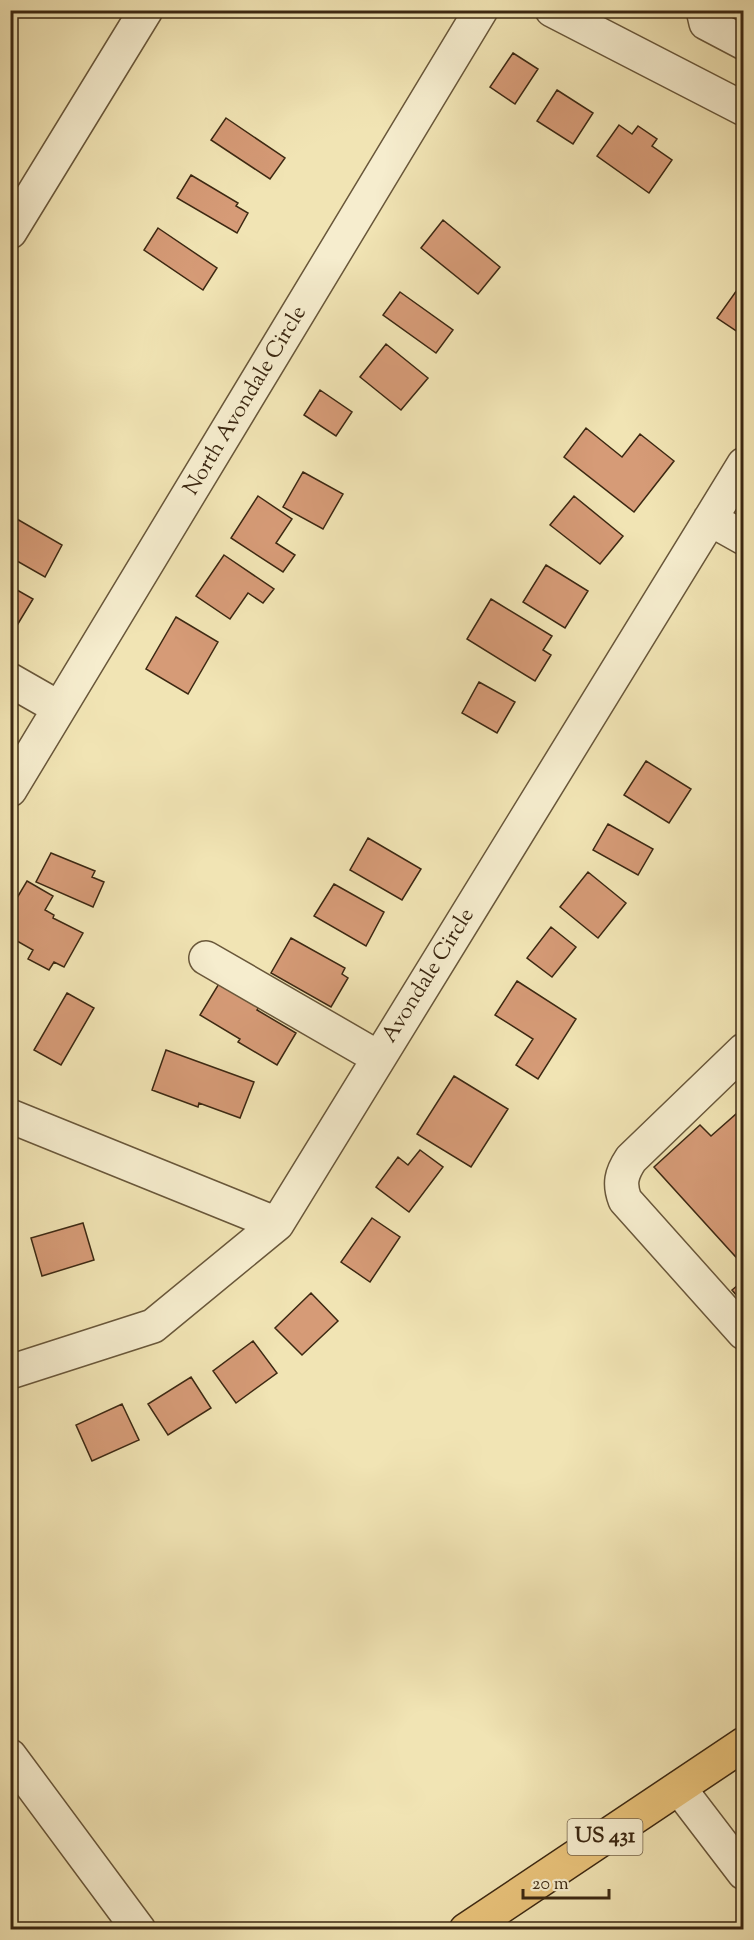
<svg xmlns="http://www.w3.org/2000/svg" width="754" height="1940" font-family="'Sorts Mill Goudy',serif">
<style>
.building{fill:#d69b77;stroke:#3c2812;stroke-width:1.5}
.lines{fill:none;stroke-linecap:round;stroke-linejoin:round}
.minor-casing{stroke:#69573a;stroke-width:36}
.major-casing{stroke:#3c2812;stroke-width:36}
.minor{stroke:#f6edce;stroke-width:33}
.major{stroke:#e8c27a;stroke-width:33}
.labels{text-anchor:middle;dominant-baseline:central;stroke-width:4.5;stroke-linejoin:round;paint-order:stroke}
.shield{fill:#f6edce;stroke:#74634a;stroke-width:1.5}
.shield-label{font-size:21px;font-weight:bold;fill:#3c2812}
.street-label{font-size:22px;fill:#3c2812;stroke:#f6edce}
</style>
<rect width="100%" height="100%" fill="#f1e4b4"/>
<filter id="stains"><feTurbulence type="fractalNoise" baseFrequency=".00333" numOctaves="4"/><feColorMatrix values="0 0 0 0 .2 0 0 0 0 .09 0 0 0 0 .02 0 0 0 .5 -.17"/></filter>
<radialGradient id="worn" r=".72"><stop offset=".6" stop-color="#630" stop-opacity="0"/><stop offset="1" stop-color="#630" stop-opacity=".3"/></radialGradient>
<!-- building -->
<path class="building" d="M513 53 538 69 515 104 490 87Z
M557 90 593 113 573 144 537 121Z
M226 118 285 158 270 179 211 140Z
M619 125 632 134 638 126 657 139 652 146 672 160 649 193 597 156Z
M191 175 238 203 236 206 248 213 237 233 177 198Z
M443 220 500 267 478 294 421 248Z
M158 228 217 268 203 290 144 250Z
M737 290 744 295V336L717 318Z
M400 292 453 330 436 353 383 315Z
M386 344 428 378 401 410 360 377Z
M320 390 352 412 336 436 304 415Z
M586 428 622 457 640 434 674 461 634 512 564 457Z
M303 472 343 494 323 529 283 507Z
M258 496 292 519 276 543 295 555 283 572 231 538Z
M574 496 623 536 600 564 550 525Z
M10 515 62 545 45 577 10 557Z
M224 555 274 589 263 603 248 593 230 619 196 596Z
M546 565 588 591 565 628 523 602Z
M10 586 33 599 13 632 10 631Z
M491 599 552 636 543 650 551 655 535 681 467 639Z
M176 617 218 642 188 694 146 669Z
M479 682 515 702 497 733 462 713Z
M646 761 691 789 669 823 624 795Z
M608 824 653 849 638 875 593 850Z
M368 838 421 869 402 900 350 870Z
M51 853 95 871 92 877 104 882 93 907 36 882Z
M588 872 626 903 598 938 560 907Z
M27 881 53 896 45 910 54 915 53 918 83 933 64 967 54 962 49 970 28 959 33 950 10 937V901L14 903Z
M334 884 384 912 366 946 314 916Z
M551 927 576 947 552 977 527 958Z
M291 938 345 968 342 974 348 978 331 1007 271 973Z
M517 981 576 1019 538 1079 516 1065 533 1039 495 1015Z
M220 982 260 1006 257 1010 296 1033 277 1065 238 1042 240 1039 200 1015Z
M67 993 94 1008 61 1065 34 1050Z
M166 1050 254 1082 240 1118 199 1103 198 1107 152 1090Z
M454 1076 508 1109 471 1167 417 1134Z
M744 1107V1266L654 1167 700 1125 711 1136Z
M420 1150 443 1167 409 1212 376 1187 398 1157 408 1165Z
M372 1218 400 1237 370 1282 341 1262Z
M83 1223 94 1260 42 1276 31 1238Z
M744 1280V1304L732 1290Z
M311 1293 338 1321 302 1355 275 1328Z
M253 1341 277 1373 236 1403 213 1371Z
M191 1377 211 1408 168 1435 148 1404Z
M122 1404 139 1440 92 1461 76 1425Z"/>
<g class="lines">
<defs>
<path id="minor" d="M552 10 744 109
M703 10 706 23 744 43
M10 232 146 10
M710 519 744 538
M10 680 59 708
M10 790 481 10
M206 958 379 1058
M744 1050 631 1159C621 1174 619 1184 625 1200L744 1333
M10 1116 277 1224
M10 1372 153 1326 277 1224 744 464
M10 1756 139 1930
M679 1788 744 1873"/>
<path id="major" d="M466 1930 744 1744"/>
</defs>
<!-- minor casing -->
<use href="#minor" class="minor-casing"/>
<!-- major casing -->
<use href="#major" class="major-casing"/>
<!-- minor -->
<use href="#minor" class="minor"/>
<!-- major -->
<use href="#major" class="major"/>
</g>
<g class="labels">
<!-- shield labels -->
<rect class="shield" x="567.5" y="1819" width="75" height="36" rx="4.5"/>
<g class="shield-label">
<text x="605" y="1837">US 431</text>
</g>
<!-- street labels -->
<g class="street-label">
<text transform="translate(246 401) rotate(-59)">North Avondale Circle</text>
<text transform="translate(429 976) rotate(-58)">Avondale Circle</text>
</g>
</g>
<!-- margin -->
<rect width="754" height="1940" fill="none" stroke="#f1e4b4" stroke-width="36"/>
<rect x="12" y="12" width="730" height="1916" fill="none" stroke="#3c2812" stroke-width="3"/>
<rect x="18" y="18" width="718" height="1904" fill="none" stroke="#3c2812" stroke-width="1.5"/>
<!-- scale -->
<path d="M523 1889v9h86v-9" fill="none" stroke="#3c2812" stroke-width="3"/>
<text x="532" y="1889" font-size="18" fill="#3c2812" stroke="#f6edce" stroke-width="4.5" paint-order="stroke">20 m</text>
<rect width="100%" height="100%" filter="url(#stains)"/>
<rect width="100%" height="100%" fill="url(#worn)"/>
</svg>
